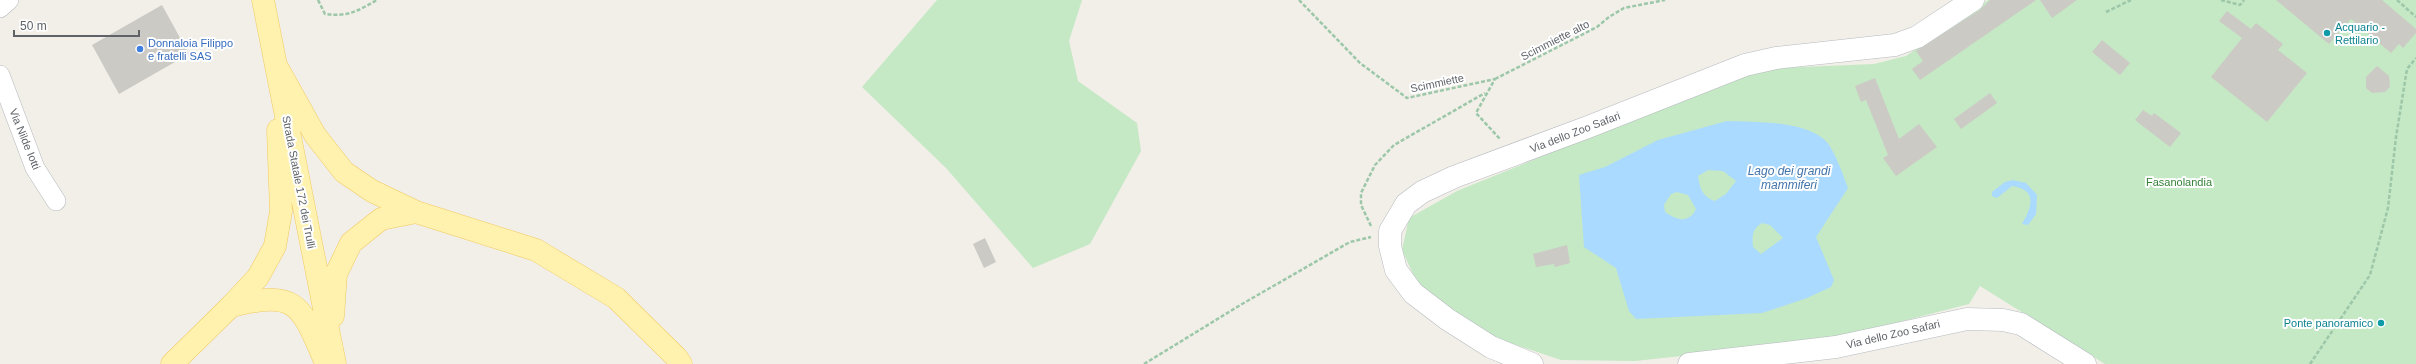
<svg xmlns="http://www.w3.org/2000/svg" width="2416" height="364" font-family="Arial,sans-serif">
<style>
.green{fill:#c5e8c5}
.water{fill:#aadaff;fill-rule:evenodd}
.building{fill:#cccac5}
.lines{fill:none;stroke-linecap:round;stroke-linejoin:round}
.street-casing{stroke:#b5b8bc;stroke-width:20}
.secondary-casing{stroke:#b6babf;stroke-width:23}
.primary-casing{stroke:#f2c960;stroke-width:23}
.path{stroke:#9cc7a9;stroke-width:2.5;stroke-dasharray:4 2;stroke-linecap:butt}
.street{stroke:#fff;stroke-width:19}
.secondary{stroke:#fff;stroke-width:22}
.primary{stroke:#fff2af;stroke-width:22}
.culture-dot{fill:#0f9aa8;stroke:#fff;stroke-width:1.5}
.shop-dot{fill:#3f7fe0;stroke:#fff;stroke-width:1.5}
.labels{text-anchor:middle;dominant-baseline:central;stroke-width:4;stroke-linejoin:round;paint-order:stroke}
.culture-label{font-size:11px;fill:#0d838f;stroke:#fff;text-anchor:start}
.street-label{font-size:11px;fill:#5f6368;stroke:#fff}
.shop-label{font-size:11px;fill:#366cbe;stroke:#fff;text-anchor:start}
.park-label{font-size:11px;fill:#348238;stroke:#fff}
.water-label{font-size:12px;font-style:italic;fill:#4174aa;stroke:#fff}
</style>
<rect width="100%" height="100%" fill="#f1efe8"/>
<!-- green -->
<path class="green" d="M937 0H1082L1069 41 1078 81 1137 123 1141 151 1090 244 1033 268 946 168 862 87Z
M1988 0H2416V364H2105L1980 286 1969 304 1829 340 1635 361 1561 360 1487 335 1419 287 1402 250 1409 218 1457 191 1749 72 1777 68 1874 64 1906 56Z"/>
<!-- water -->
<path class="water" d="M1727 121C1755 122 1816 120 1831 148 1838 160 1843 175 1848 188L1816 237 1834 280 1831 287 1807 298 1762 313 1636 319 1629 311 1616 268 1584 247 1579 175 1605 167 1658 140ZM1708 170 1723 171 1736 181 1726 194 1715 201C1702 197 1700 188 1698 176ZM1677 192 1688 195 1696 209C1689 224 1676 220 1665 212L1664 205 1671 194ZM1762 223 1770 225 1783 238 1761 254 1753 247C1752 236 1752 229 1762 223Z
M2013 180 2026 183 2037 195 2036 214 2028 225 2022 224C2032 206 2038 190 2012 186L1997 198 1992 196V192L2005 182Z"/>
<!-- building -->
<path class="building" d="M1990 0H2036L1920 80 1912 69 1923 61 1916 51 1980 10Z
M2040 0H2077L2052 18Z
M2276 0H2382L2416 29V33L2403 48 2399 44 2391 53 2351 19 2329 44Z
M162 5 189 54 119 94 92 45Z
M2227 11 2251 29 2256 23 2283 44 2278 50 2307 73 2267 122 2211 77 2242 38 2219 21Z
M2102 40 2130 63 2120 75 2092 52Z
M2377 66 2389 76 2390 87 2385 92 2372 93 2366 88V77Z
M1875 78 1899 139 1919 124 1937 147 1896 176 1883 158 1888 155 1866 100 1861 102 1855 86Z
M1990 93 1997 103 1961 129 1954 119Z
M2143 110 2152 116 2154 113 2181 133 2170 147 2135 120Z
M985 238 996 262 984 268 973 244Z
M1567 245 1570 263 1555 267 1554 264 1536 267 1533 254Z"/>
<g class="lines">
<defs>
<path id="street" d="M0 8 9 0
M0 75 35 168 56 201"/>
<path id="secondary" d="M1532 364 1491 347 1447 319 1413 293 1396 270 1390 246V231L1406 204 1422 192 1454 177 1588 127 1745 65 1776 58 1895 45 1917 37 1973 0
M1689 364 1836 347 1967 319 2003 320 2021 324 2085 364"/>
<path id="primary" d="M263 0 335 364
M277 67 315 135 344 172 372 191 416 212 536 250 616 298 676 357 681 364
M231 306C297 290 300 303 325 361
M333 316 336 274 351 243 381 219 416 212
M172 364 231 306 258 277 275 246 281 211 278 130"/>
</defs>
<!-- street casing -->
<use href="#street" class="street-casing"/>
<!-- secondary casing -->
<use href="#secondary" class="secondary-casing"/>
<!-- primary casing -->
<use href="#primary" class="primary-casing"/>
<!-- path -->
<path class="path" d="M318 0 325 14C349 17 357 11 377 0
M1299 0 1360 63 1407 98 1495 79 1476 113 1500 139
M2221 0 2240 5 2244 0
M2397 0 2416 17
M2106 12 2131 0
M1495 79 1597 27 1609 17 1624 8 1665 0
M1371 226 1361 205V193L1375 165 1394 145 1485 93
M1144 364 1242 304 1350 242 1371 237
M2310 364 2370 275 2388 208 2396 137 2407 69 2416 58"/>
<!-- street -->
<use href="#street" class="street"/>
<!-- secondary -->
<use href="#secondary" class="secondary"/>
<!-- primary -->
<use href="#primary" class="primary"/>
</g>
<!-- markers -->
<g class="culture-dot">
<circle cx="2327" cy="33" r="4"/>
<circle cx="2381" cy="323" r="4"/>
</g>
<circle class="shop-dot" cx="140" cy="49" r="4"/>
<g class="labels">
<!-- culture labels -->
<g class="culture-label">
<text x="2335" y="27">Acquario -<tspan x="2335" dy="13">Rettilario</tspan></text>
<text x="2373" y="323" text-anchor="end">Ponte panoramico</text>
</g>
<!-- street labels -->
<g class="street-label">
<text transform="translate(1555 40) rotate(-27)">Scimmiette alto</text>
<text transform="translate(1437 83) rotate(-12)">Scimmiette</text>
<text transform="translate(1575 132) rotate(-21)">Via dello Zoo Safari</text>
<text transform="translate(25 139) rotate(68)">Via Nilde Iotti</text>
<text transform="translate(299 182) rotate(79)">Strada Statale 172 dei Trulli</text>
<text transform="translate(1893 334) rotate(-13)">Via dello Zoo Safari</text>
</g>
<!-- shop labels -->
<g class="shop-label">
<text x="148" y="43">Donnaloia Filippo<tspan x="148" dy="13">e fratelli SAS</tspan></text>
</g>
<!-- park labels -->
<g class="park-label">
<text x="2179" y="182">Fasanolandia</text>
</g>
<!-- water labels -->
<g class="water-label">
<text x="1789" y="171">Lago dei grandi<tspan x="1789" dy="14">mammiferi</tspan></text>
</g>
</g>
<!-- scale -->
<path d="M14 30v6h125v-6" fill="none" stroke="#5f6368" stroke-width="2"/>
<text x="20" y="30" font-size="12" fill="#5f6368" stroke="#ffffff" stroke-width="3" paint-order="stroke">50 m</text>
</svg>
